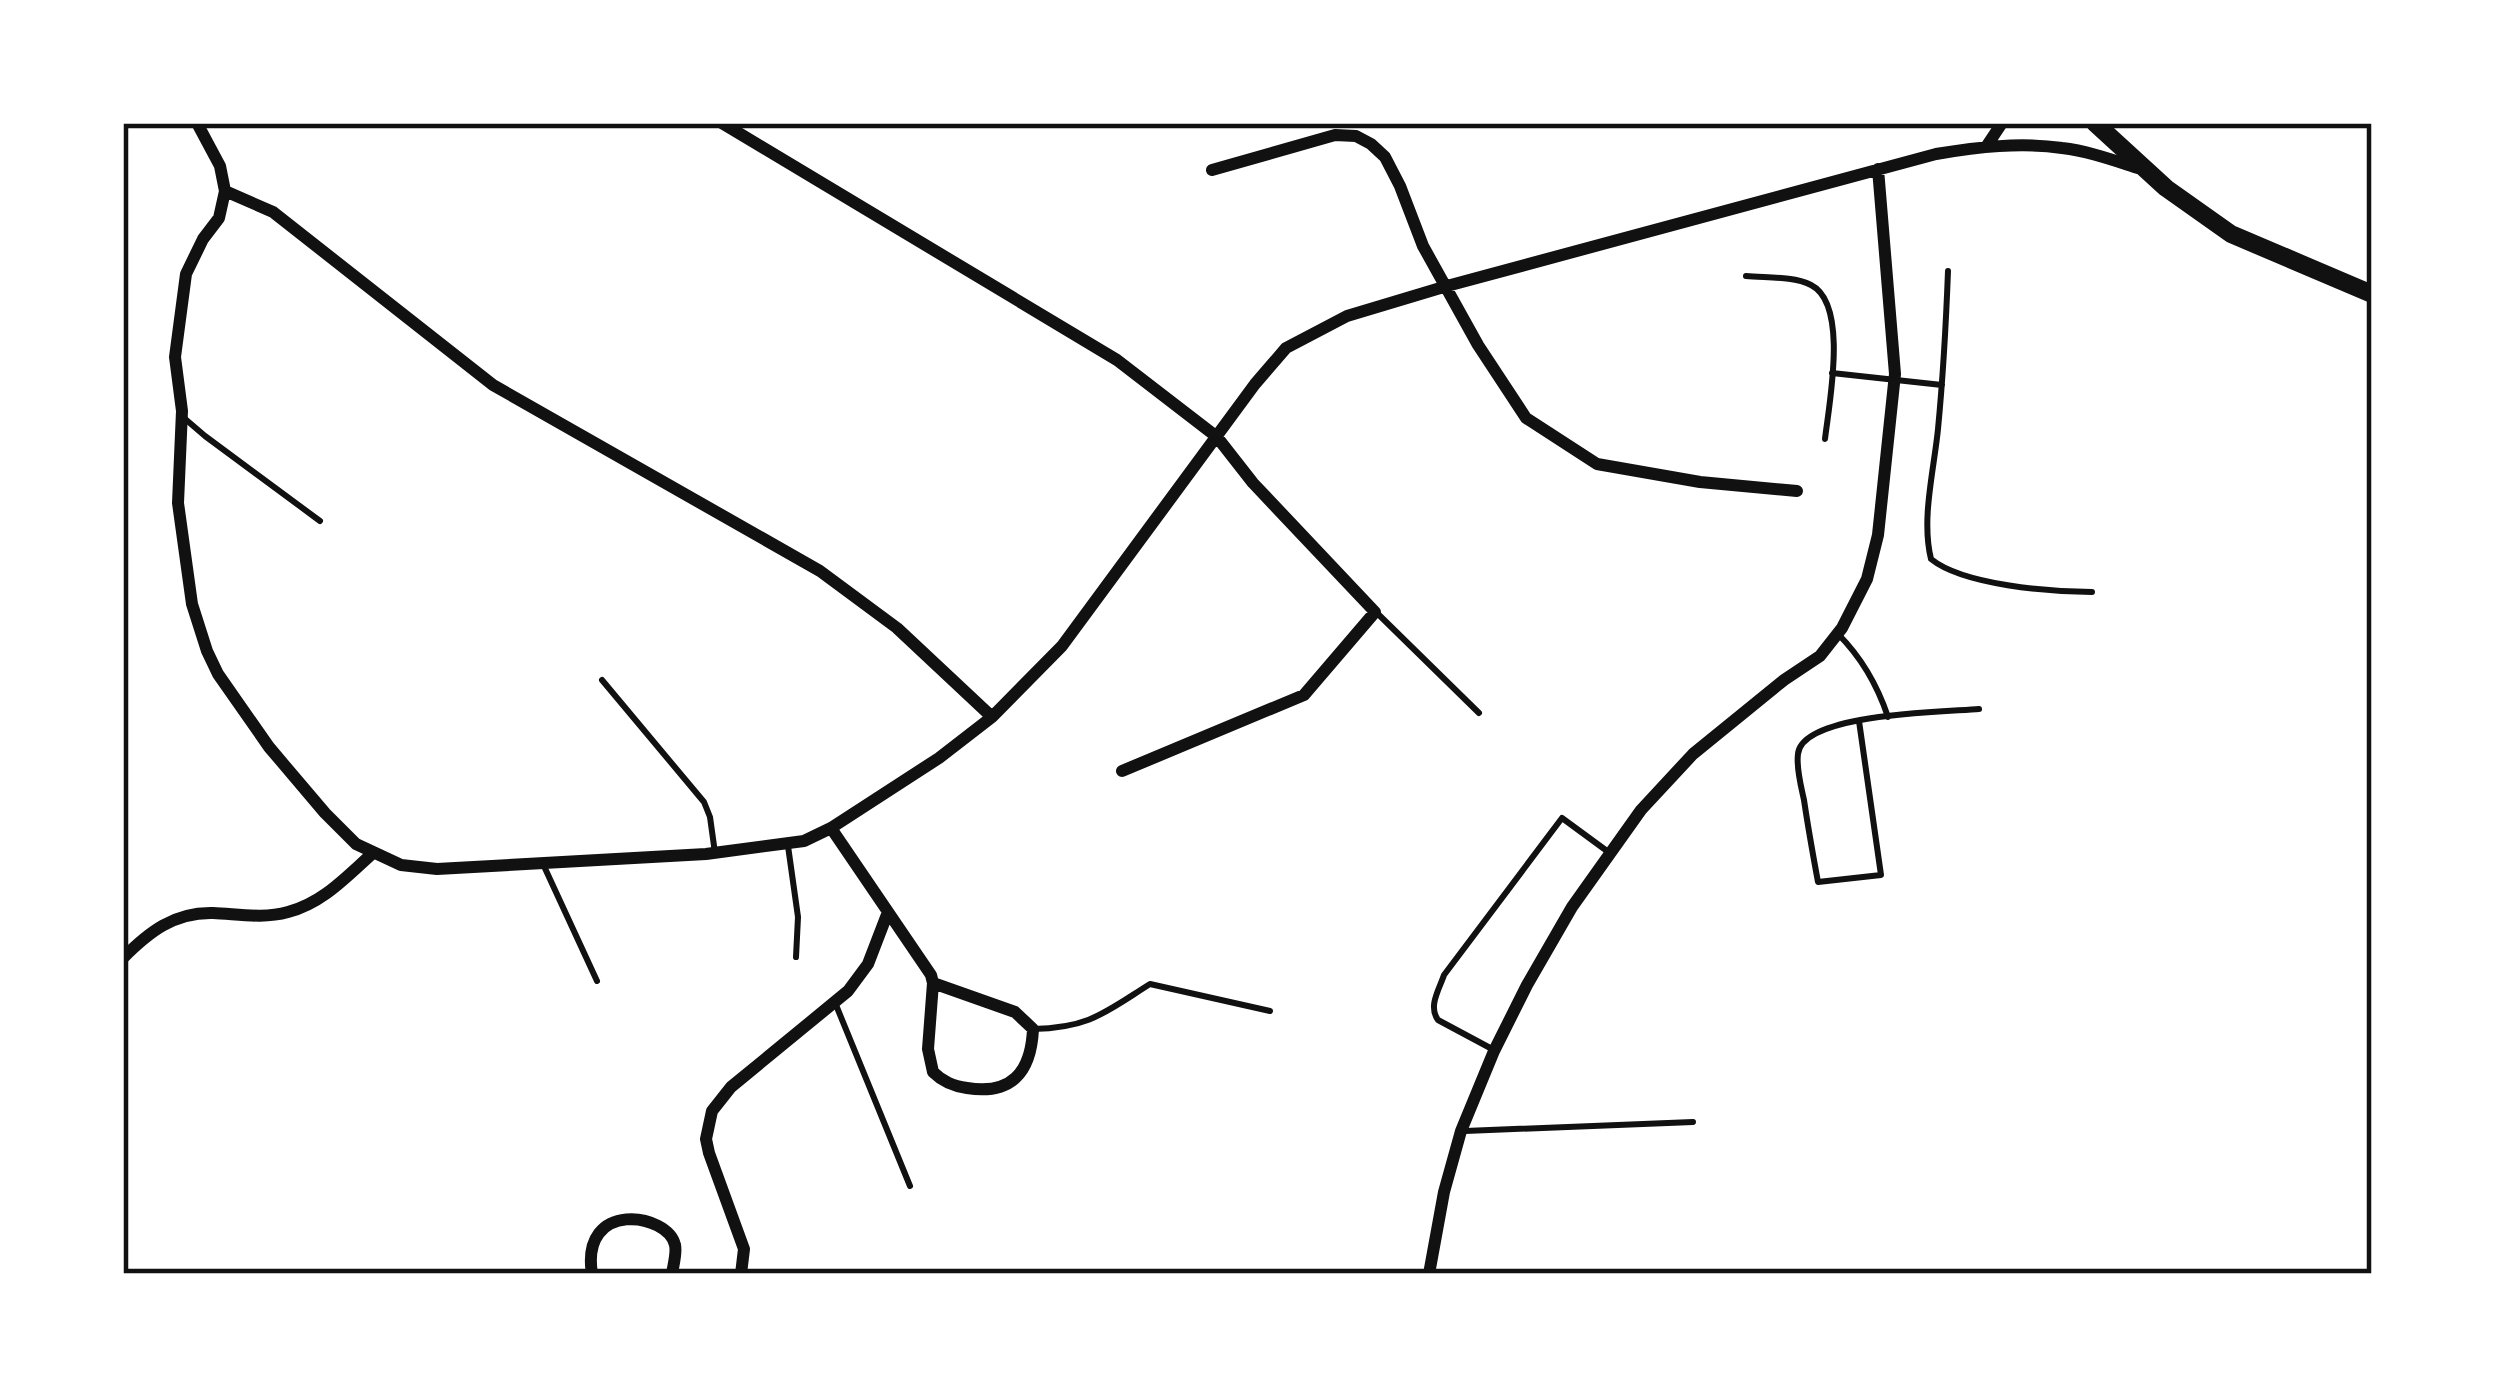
<svg xmlns="http://www.w3.org/2000/svg" width="2495" height="1397" font-family="'PT Sans Narrow',sans-serif">
<style>
.lines{fill:none;stroke-linecap:round;stroke-linejoin:round}
.service{stroke:#111;stroke-width:6}
.minor{stroke:#111;stroke-width:12}
.secondary{stroke:#111;stroke-width:18}
.neatline{fill:none;stroke:#111;stroke-width:4.5}
</style>
<rect width="100%" height="100%" fill="#fff"/>
<g class="lines">
<!-- service -->
<path class="service" d="M1948 271C1946 324 1943 377 1938 429 1934 470 1921 519 1931 559 1963 585 2050 592 2092 592
M1746 276C1766 278 1793 276 1811 285 1849 304 1829 404 1825 439
M1832 373 1942 385
M184 418 205 436 320 521
M1378 614 1479 713
M1838 634C1862 658 1877 684 1888 717
M602 680 704 802 710 817 715 853
M1859 721 1881 875 1818 882C1813 855 1808 827 1804 800 1801 786 1796 768 1798 754 1802 713 1945 712 1979 709
M788 846 798 917 796 957
M543 864 597 981
M836 1005 910 1186
M1033 1029C1089 1028 1104 1013 1150 984L1270 1011
M1494 1050 1438 1020C1428 1006 1439 990 1444 975L1562 818 1607 851
M1465 1131 1693 1122"/>
<!-- minor -->
<path class="minor" d="M197 123 220 166 225 191 219 218 203 239 186 274 175 357 182 411 178 503 192 604 207 651 218 674 269 747 325 813 356 844 401 865 437 869 706 854 804 841 831 828 939 758 992 717 1062 646 1255 384 1286 348 1347 316 1447 286 1936 154C1978 147 2020 142 2062 148 2088 151 2113 160 2138 168
M722 123 1117 360 1217 437 1253 483 1375 612 1304 695 1122 771
M1986 147 2002 123
M1212 170 1335 135 1356 136 1371 144 1385 157 1400 186 1423 246 1478 345 1526 418 1597 464 1700 482 1797 491
M225 191 273 212 493 385 820 571 897 628 992 717
M831 828 931 975 933 983
M123 958C149 932 174 912 213 913 238 914 263 919 288 912 323 903 347 876 373 853
M933 983 1015 1012 1033 1029C1031 1073 1011 1095 967 1088 953 1086 943 1082 933 1072L928 1049Z
M592 1274C580 1199 668 1213 675 1245 677 1253 673 1266 672 1274
M741 1274 744 1249 709 1153 706 1139 712 1111 731 1087 848 991 868 964 888 912
M1429 1274 1444 1192 1461 1131 1494 1051 1527 985 1572 907 1641 810 1693 754 1784 680 1820 656 1842 628 1867 579 1878 535 1895 374 1878 169"/>
<!-- secondary -->
<path class="secondary" d="M2095 123 2166 188 2231 234 2372 294"/>
</g>
<!-- border -->
<rect width="2495" height="1397" fill="none" stroke="#ffffff" stroke-width="252"/>
<rect x="126" y="126" width="2243" height="1145" class="neatline"/>
</svg>
